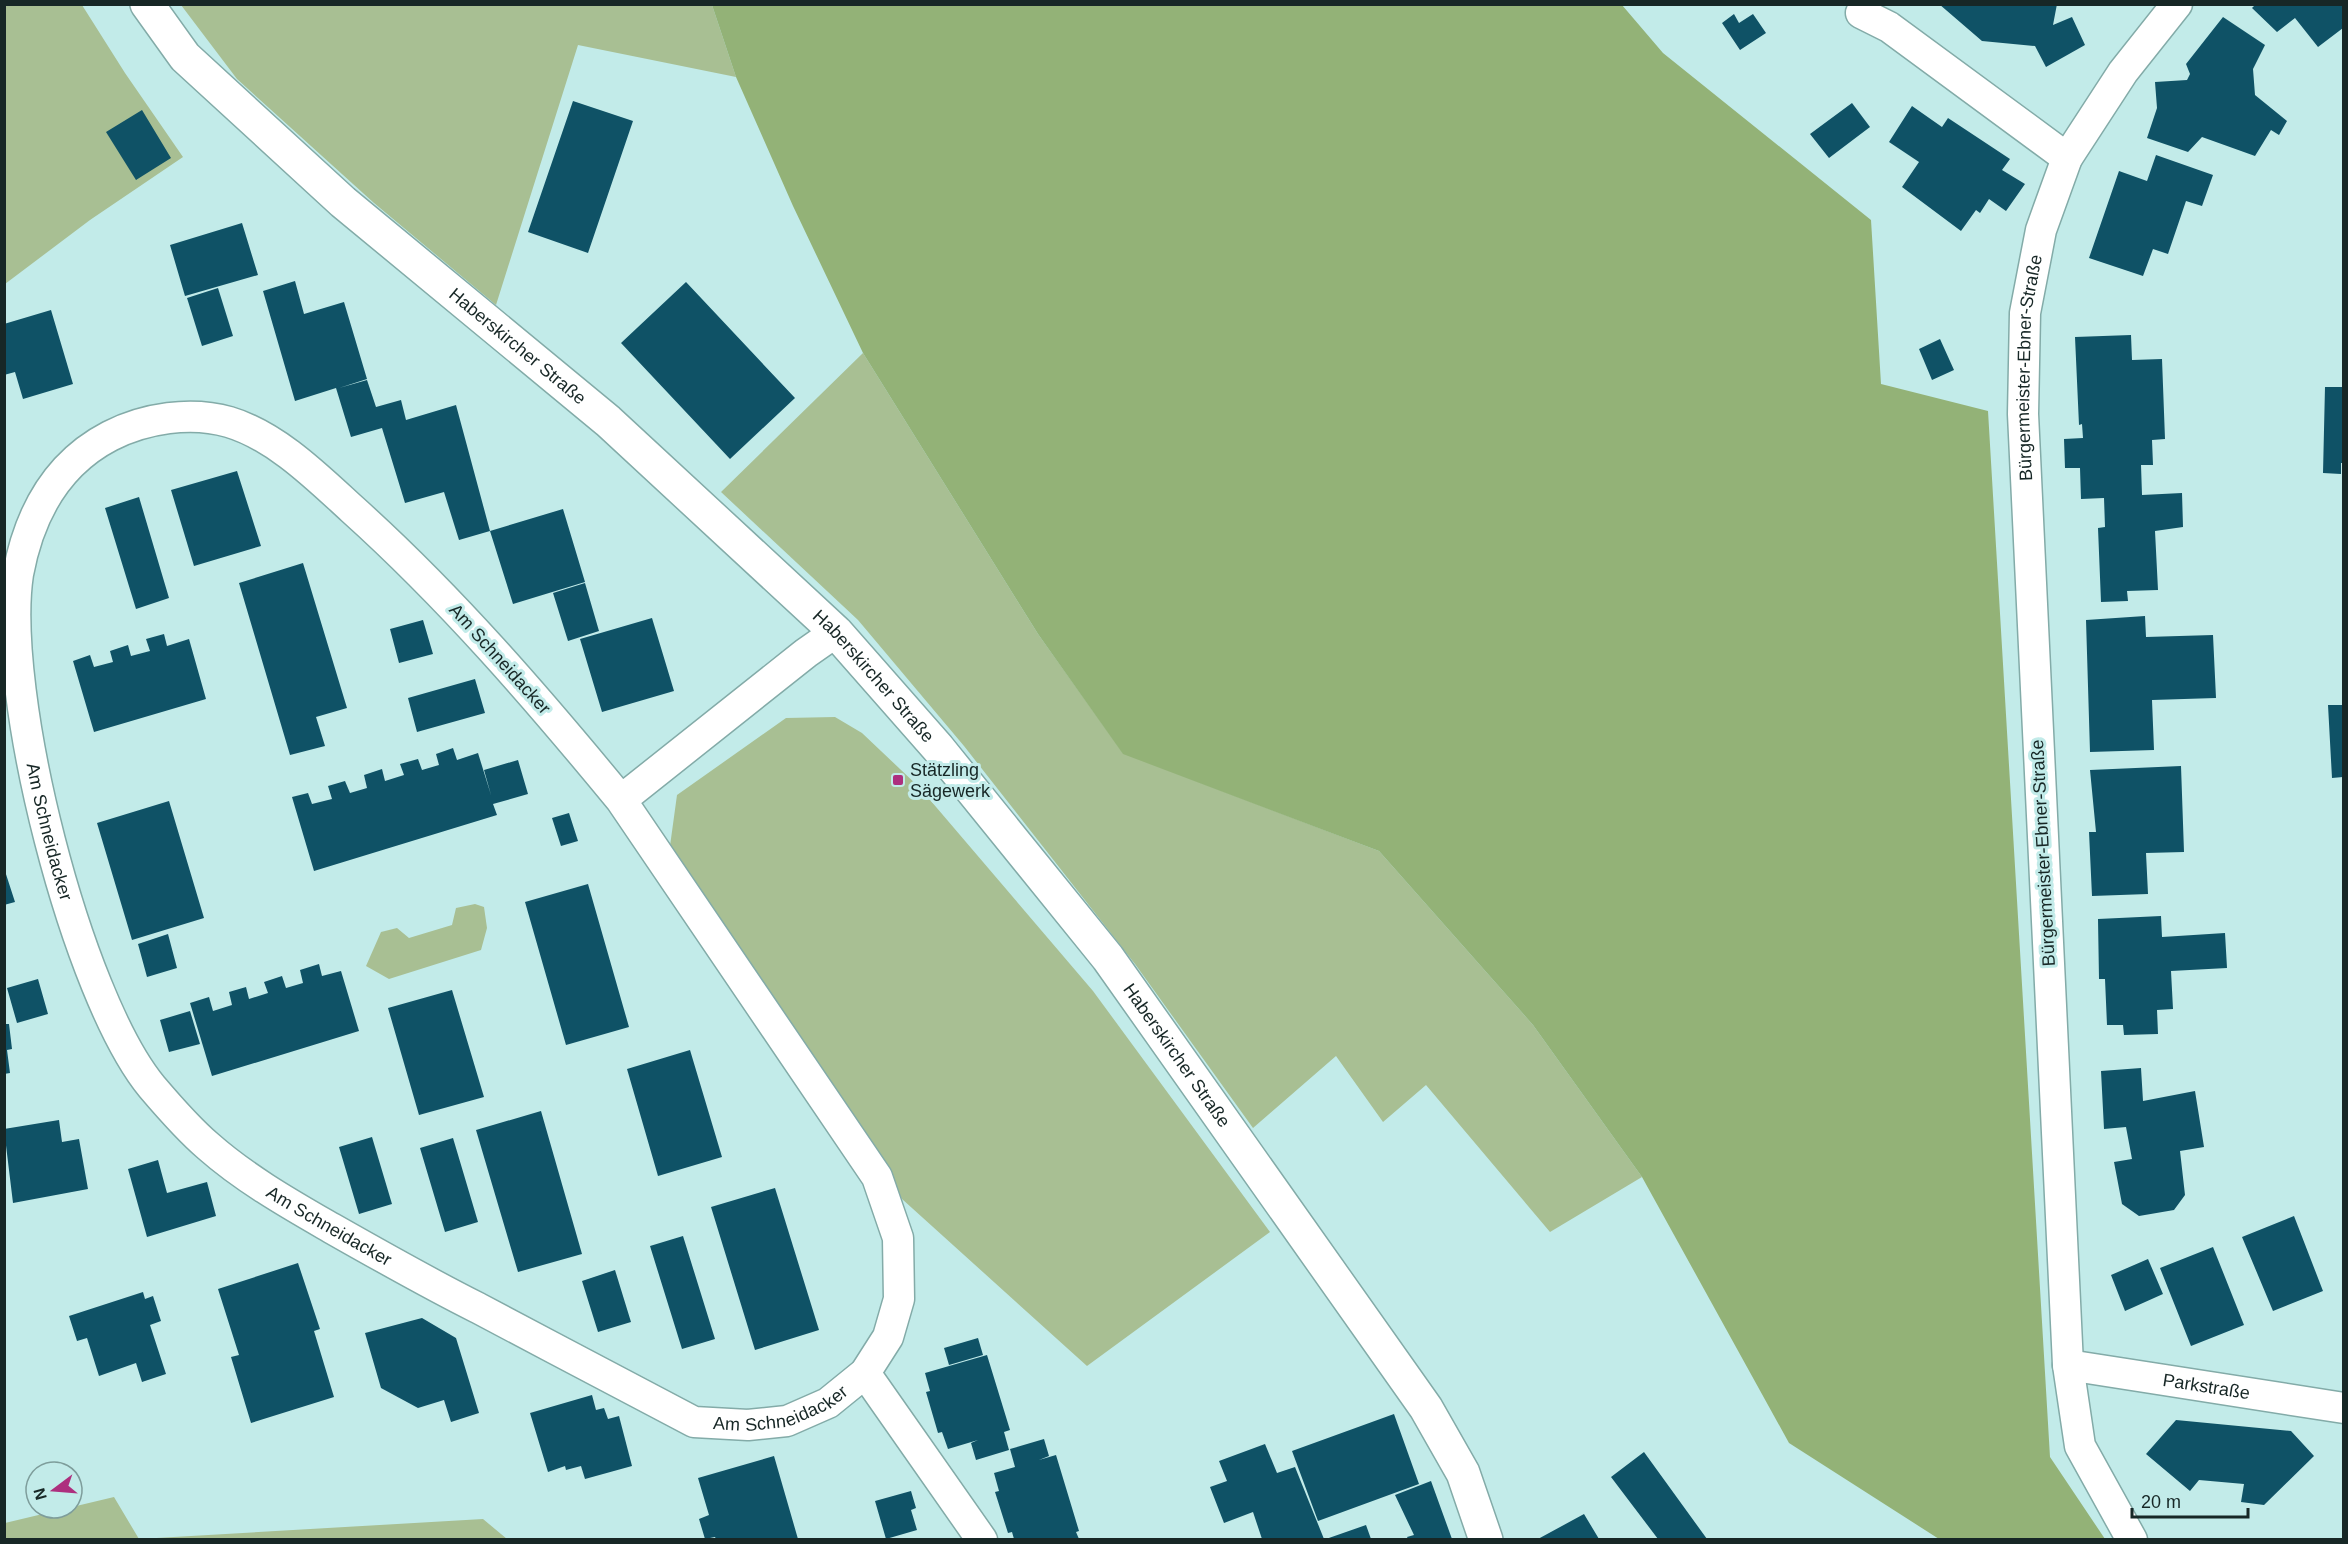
<svg xmlns="http://www.w3.org/2000/svg" width="2348" height="1544" font-family="Arial,sans-serif">
<style>
.green{fill:#a8bf93}
.forest{fill:#93b277}
.building{fill:#0f5266}
.lines{fill:none;stroke-linecap:round;stroke-linejoin:round}
.minor-casing{stroke:#83aba8;stroke-width:33}
.tertiary-casing{stroke:#83aba8;stroke-width:36}
.minor{stroke:#fff;stroke-width:30}
.tertiary{stroke:#fff;stroke-width:33}
.poi-dot{fill:#ad2f7e;stroke:#c2ebe9;stroke-width:2}
.labels{text-anchor:middle;dominant-baseline:central;stroke-width:6;stroke-linejoin:round;paint-order:stroke}
.street-label{font-size:18px;fill:#172726;stroke:#c2ebe9}
.poi-label{font-size:18px;fill:#172726;stroke:#c2ebe9;text-anchor:start}
</style>
<rect width="100%" height="100%" fill="#c2ebe9"/>
<!-- green -->
<path class="green" d="M5 5H82L125 73 183 157 90 220 5 284Z
M181 5H712L736 77 578 45 496 305 374 203 237 79Z
M863 353 1038 634 1123 753 1379 851 1533 1025 1642 1177 1550 1232 1426 1085 1383 1122 1336 1056 1253 1128 1135 964 964 746 858 620 721 492Z
M835 717 862 733 919 787 1093 991 1270 1232 1087 1366 902 1199 856 1120 670 846 677 795 786 718Z
M475 904 484 907 487 928 481 950 389 979 366 966 381 932 397 928 409 938 452 925 456 908Z
M114 1497 139 1539 483 1519 507 1539H5V1523Z"/>
<!-- forest -->
<path class="forest" d="M712 5H1622L1663 53 1871 220 1881 384 1988 411 2050 1457 2105 1539H1939L1789 1443 1642 1177 1533 1025 1379 851 1123 754 1038 634 863 353 793 206 736 77Z"/>
<!-- building -->
<path class="building" d="M1939 4H2057L2053 25 2072 17 2085 45 2046 67 2035 46 1982 41Z
M2256 4H2343V28L2318 47 2295 18 2277 32 2252 8Z
M1734 14 1739 23 1753 14 1766 33 1740 50 1722 23Z
M2223 17 2265 45 2253 69 2255 95 2287 121 2279 135 2271 130 2255 156 2202 137 2188 152 2147 138 2157 108 2155 82 2187 80 2190 74 2186 64Z
M573 101 633 121 588 253 528 232Z
M1852 103 1870 127 1829 158 1810 134Z
M1912 106 1942 127 1948 118 2010 159 2002 170 2025 184 2006 211 1989 199 1980 213 1976 210 1961 231 1902 187 1919 162 1889 142Z
M142 110 171 158 136 180 106 132Z
M2156 155 2213 175 2202 206 2186 201 2168 254 2153 249 2143 276 2089 258 2119 171 2147 181Z
M242 223 258 275 185 296 170 245Z
M295 281 304 314 344 302 367 379 339 388 367 380 376 407 401 400 406 420 456 405 490 531 459 540 444 492 405 503 382 428 351 437 336 388 295 401 263 291Z
M686 282 795 398 730 459 621 343Z
M218 288 233 336 202 346 187 298Z
M51 310 73 384 23 399 15 372 4 375V324Z
M2131 335 2132 360 2162 359 2165 439 2152 440 2153 465H2141L2142 495 2182 493 2183 527 2155 531 2158 590 2127 591 2128 601 2101 602 2098 528 2105 527 2104 498 2081 499 2080 468H2065L2064 439 2083 438 2082 424 2079 425 2075 337Z
M1940 339 1954 370 1932 380 1919 349Z
M2325 387H2343V463H2341V474L2323 473Z
M237 471 261 546 194 566 171 490Z
M139 497 169 598 136 609 105 508Z
M563 509 585 582 513 604 490 531Z
M303 563 347 708 316 717 325 746 290 755 239 583Z
M585 583 599 631 568 641 553 593Z
M2145 616 2146 637 2213 635 2216 698 2152 700 2154 750 2090 752 2086 620Z
M652 618 674 691 602 712 580 639Z
M423 620 433 654 399 663 390 629Z
M164 634 167 646 189 639 206 699 94 732 73 661 90 655 94 667 113 662 110 651 128 645 131 656 150 651 146 639Z
M475 679 485 713 417 732 408 698Z
M2328 705H2343V777L2332 778Z
M453 748 457 760 478 753 491 795 484 770 518 760 528 794 493 804 497 815 314 871 292 797 308 793 312 804 332 799 328 786 345 781 350 793 367 788 364 775 382 769 385 781 404 775 400 764 418 759 422 770 439 765 436 754Z
M2181 766 2184 852 2146 853 2148 894 2092 896 2089 832H2096L2090 770Z
M169 801 204 918 132 940 97 823Z
M569 813 578 841 561 846 552 818Z
M4 868 15 902 4 905Z
M588 884 629 1027 566 1045 525 902Z
M2161 916 2162 937 2225 933 2227 968 2171 971 2173 1009 2157 1010 2158 1034 2124 1035 2123 1025H2107L2105 979H2099L2098 919Z
M168 934 177 968 147 977 138 944Z
M319 964 322 976 341 971 359 1031 212 1076 190 1003 209 997 213 1011 232 1005 229 992 246 987 249 999 268 993 264 982 282 976 286 988 303 983 300 970Z
M38 979 48 1014 17 1023 7 988Z
M452 990 484 1097 419 1115 388 1008Z
M190 1011 200 1044 169 1052 160 1020Z
M4 1024H9L12 1049 7 1050 10 1073 4 1074Z
M690 1050 722 1157 658 1176 627 1069Z
M2141 1068 2143 1101 2195 1091 2204 1147 2180 1151 2185 1195 2174 1210 2139 1216 2122 1204 2114 1162 2132 1159 2126 1127 2104 1129 2101 1071Z
M541 1111 582 1254 518 1272 476 1130Z
M59 1120 62 1142 79 1139 88 1189 13 1203 4 1129Z
M372 1137 392 1204 359 1214 339 1147Z
M453 1138 478 1222 445 1232 420 1148Z
M158 1160 167 1193 207 1182 216 1216 147 1237 128 1169Z
M775 1188 819 1330 755 1350 711 1207Z
M2294 1216 2323 1291 2273 1311 2242 1237Z
M683 1236 715 1339 682 1349 650 1246Z
M2213 1247 2244 1325 2191 1346 2160 1268Z
M2148 1259 2163 1294 2125 1311 2111 1275Z
M298 1263 320 1329 314 1331 334 1397 251 1423 231 1357 239 1355 218 1289Z
M615 1270 631 1322 598 1332 582 1281Z
M143 1292 145 1299 153 1296 161 1321 150 1325 166 1374 142 1382 136 1363 99 1376 87 1338 77 1341 69 1316Z
M422 1318 456 1338 479 1413 451 1422 444 1400 418 1408 381 1388 365 1333Z
M978 1338 983 1355 949 1365 944 1348Z
M987 1355 1010 1430 1004 1432 1009 1450 976 1460 971 1443 978 1440 948 1449 942 1432 938 1433 926 1392 930 1391 925 1373Z
M592 1395 596 1410 604 1408 608 1419 619 1416 632 1466 585 1479 581 1466 566 1470 565 1466 548 1472 530 1413Z
M1394 1414 1419 1484 1318 1521 1292 1451Z
M2176 1420 2291 1431 2314 1456 2264 1505 2241 1502 2244 1484 2199 1480 2190 1491 2146 1454Z
M1044 1439 1049 1456 1039 1460 1056 1455 1079 1531 1076 1532 1079 1539H1014L1012 1532 1008 1533 995 1492 999 1491 994 1473 1015 1467 1010 1449Z
M1265 1444 1277 1473 1295 1467 1324 1539H1262L1253 1512 1224 1523 1210 1487 1227 1481 1219 1461Z
M1644 1452 1707 1539H1658L1611 1477Z
M774 1456 798 1539H716L715 1537 705 1539 699 1519 709 1515 698 1478Z
M1431 1481 1452 1539H1408L1407 1537 1414 1535 1395 1495Z
M911 1491 916 1508 911 1510 917 1530 886 1539 875 1501Z
M1584 1514 1599 1539H1538Z
M1366 1525 1371 1539H1326Z"/>
<g class="lines">
<defs>
<g id="minor">
<path d="M1861 13 1889 27 2067 158"/>
<path id="s1" d="M621 800C537 698 451 598 352 509 317 477 276 436 229 422 191 411 145 418 110 436 56 464 29 515 18 574 0 691 76 995 152 1087 169 1107 188 1129 208 1146 243 1177 286 1202 326 1225 377 1254 426 1282 478 1308 550 1346 621 1384 694 1422L748 1425 787 1421 828 1403 865 1373 888 1337 899 1299 898 1238 877 1177 621 800 806 653 836 632"/>
<path id="s2" d="M2068 1365 2344 1408"/>
<path d="M865 1373 982 1540"/>
<path id="s3" d="M2132 1540 2080 1446 2068 1365 2023 414 2025 313 2041 230 2067 158 2123 72 2177 4"/>
</g>
<g id="tertiary">
<path id="s4" d="M147 4 185 57 343 202 608 421 836 632 938 748 1108 958 1426 1408 1463 1473 1486 1540"/>
</g>
</defs>
<!-- minor casing -->
<use href="#minor" class="minor-casing"/>
<!-- tertiary casing -->
<use href="#tertiary" class="tertiary-casing"/>
<!-- minor -->
<use href="#minor" class="minor"/>
<!-- tertiary -->
<use href="#tertiary" class="tertiary"/>
</g>
<!-- markers -->
<rect class="poi-dot" x="892" y="774" width="12" height="12" rx="3"/>
<g class="labels">
<!-- street labels -->
<g class="street-label">
<text stroke="none"><textPath href="#s4" startOffset="506">Haberskircher Straße</textPath></text>
<text stroke="none"><textPath href="#s3" startOffset="1188">Bürgermeister-Ebner-Straße</textPath></text>
<text transform="translate(500 659) rotate(48)">Am Schneidacker</text>
<text stroke="none"><textPath href="#s4" startOffset="992">Haberskircher Straße</textPath></text>
<text stroke="none"><textPath href="#s1" startOffset="1104">Am Schneidacker</textPath></text>
<text transform="translate(2043 853) rotate(-93)">Bürgermeister-Ebner-Straße</text>
<text stroke="none"><textPath href="#s4" startOffset="1478">Haberskircher Straße</textPath></text>
<text stroke="none"><textPath href="#s1" startOffset="1608">Am Schneidacker</textPath></text>
<text stroke="none"><textPath href="#s2" startOffset="140">Parkstraße</textPath></text>
<text stroke="none"><textPath href="#s1" startOffset="2112">Am Schneidacker</textPath></text>
</g>
<!-- poi labels -->
<g class="poi-label">
<text x="910" y="770">Stätzling<tspan x="910" dy="21">Sägewerk</tspan></text>
</g>
</g>
<!-- border -->
<rect width="2348" height="1544" fill="none" stroke="#172726" stroke-width="12"/>
<!-- north arrow -->
<g transform="translate(54 1490) rotate(254)"><circle r="28" fill="#c2ebe9" stroke="#7e9d9b" stroke-width="1.5"/>
<path d="M0-4.5L10 22L0 15L-10 22Z" fill="#ad2f7e"/>
<text y="-9" font-size="16" font-weight="bold" text-anchor="middle" fill="#172726">N</text>
</g>
<!-- scale -->
<path d="M2132 1508v9h116v-9" fill="none" stroke="#172726" stroke-width="3"/>
<text x="2141" y="1508" font-size="18" fill="#172726" stroke="#c2ebe9" stroke-width="4.5" paint-order="stroke">20 m</text>
</svg>
